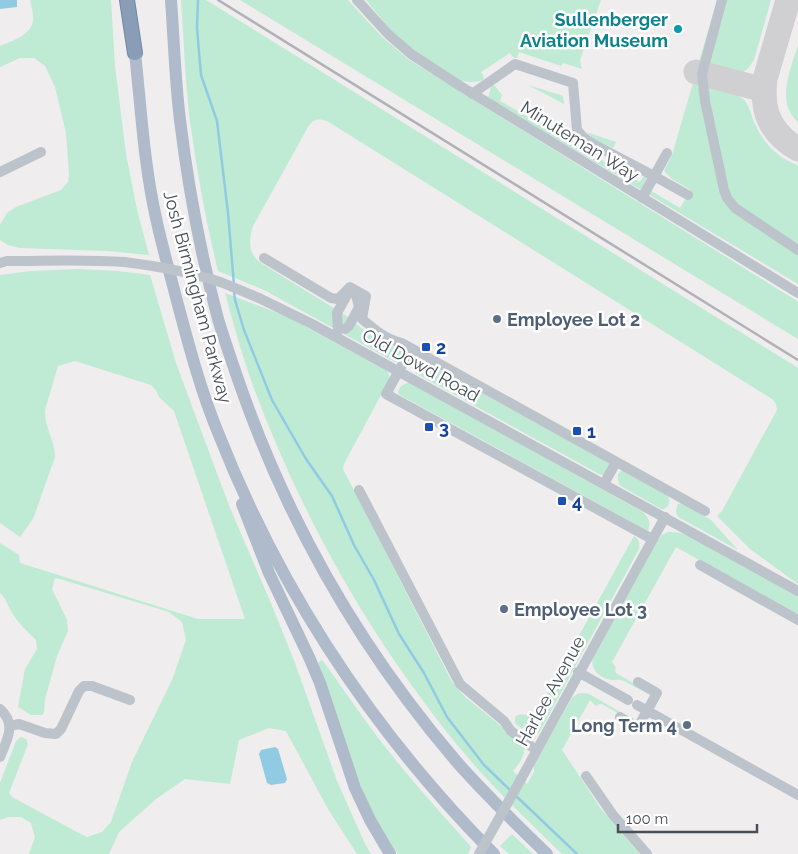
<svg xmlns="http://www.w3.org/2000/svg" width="798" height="854" font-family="Raleway,sans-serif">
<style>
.green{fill:#bfead3}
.water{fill:#90cbe3}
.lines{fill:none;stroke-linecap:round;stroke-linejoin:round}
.stream{stroke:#90cbe3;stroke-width:2.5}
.taxiway{stroke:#d0d0d2;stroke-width:25}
.highway-casing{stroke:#7487a3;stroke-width:16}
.minor{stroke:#bdc3cb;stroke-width:10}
.major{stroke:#afbaca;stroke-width:12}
.highway{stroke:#899cb8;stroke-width:14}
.rail{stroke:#b0b2b7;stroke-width:2.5}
.minor-bridge{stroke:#bdc3cb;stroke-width:10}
.culture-dot{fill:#0f9aa8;stroke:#fff;stroke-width:2}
.service-dot{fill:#5c6f8a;stroke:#fff;stroke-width:2}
.transit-dot{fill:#1a4fb4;stroke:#fff;stroke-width:2}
.labels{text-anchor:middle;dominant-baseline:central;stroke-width:5;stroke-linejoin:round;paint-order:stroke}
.culture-label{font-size:18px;font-weight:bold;fill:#0d838f;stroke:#fff;text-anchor:end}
.street-label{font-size:18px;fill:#474f58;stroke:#fff}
.service-label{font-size:18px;font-weight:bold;fill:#4e5e75;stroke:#fff;text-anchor:start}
.transit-label{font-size:18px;font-weight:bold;fill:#164399;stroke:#fff;text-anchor:start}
</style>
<rect width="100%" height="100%" fill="#efeded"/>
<!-- green -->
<path class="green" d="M30 0H111L115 66 126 154 137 210 149 255 108 251 20 248 8 245 0 240V225L7 213 16 207 61 190 68 182 69 174 66 133 55 87 45 66 34 58H20L0 67V46C12 41 32 35 33 20 34 14 31 6 30 0Z
M181 0H206L798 368V584L750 549 717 516 722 511 777 410 776 404 772 399 327 121C318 118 313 119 308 127L253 226C250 235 248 248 254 256 256 260 260 262 264 265L345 315 378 341 389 346 401 348C403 353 401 358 398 362H395L264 290 218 271C206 222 197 172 190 121 185 81 184 40 181 0Z
M240 0H348L382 37 408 59 797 301 798 302V339Z
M366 0H601L580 60 582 69 563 63 561 66 519 52 517 58H514L510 53 481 72 483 75 484 79 481 81 472 82 461 81 413 50 389 28Z
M717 0H771L754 60C751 64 748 70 743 72 733 76 710 65 699 62Z
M798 45V122C775 102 791 69 798 45Z
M693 83C705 86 733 91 742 98 750 104 751 117 756 126 764 144 779 159 798 165V284L488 98 491 87 493 85 495 86 502 95 500 101 566 138 570 132 599 158 618 171 640 182 644 176 646 177V180L643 186 680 208 691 190 672 179 664 171 672 155Z
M528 85 563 96 564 104Z
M586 132 616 142 613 148 594 139Z
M78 269 117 271 150 275 176 363 206 444 230 508 270 601 295 663 337 781 365 844 371 854H357L328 809 286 731 269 728 239 740 230 784 185 779 156 799 119 832 109 854H29L35 837 31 823 21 817H8L0 820V783L16 741 21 737 26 739 28 744 9 793 12 797 77 832 87 837 102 832 111 822 132 762 172 680 186 640 182 622 169 612 60 579 55 578 52 589 67 620 68 631 57 656 45 699 44 712 42 715H31L18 707 25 669 37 649 36 640C27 631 17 622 11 611 7 604 6 598 0 593V543L19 555 20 563 198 619H245L174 411 159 397 156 390 151 385 75 361 58 366 45 410C44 426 55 441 55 457L33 519 20 537 0 523V275L31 271Z
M225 293 286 316 387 371 389 374V380L344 464 343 469 452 682 464 696 524 745C526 755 519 764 513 771L527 784 534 772V765L572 698C577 693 582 692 589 694L636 721 635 723 602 704H599L596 706 590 700 562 750 601 809 640 854H562C529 822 494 789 464 753 375 646 304 522 255 391 243 359 234 326 225 293Z
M417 359H420L609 463 610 465 604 475H601L417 374C412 370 411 362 417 359Z
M409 383 414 385 643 512C649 518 651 523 648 531L400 395 398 393C399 387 402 384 409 383Z
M621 471H624L666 494C670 498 670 501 668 506L664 509H661L621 486C617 482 618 479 618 474Z
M682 503 711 520 738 550 680 518 677 515 676 511 678 504Z
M668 532C676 532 682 533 691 537L798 596V615L676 547 612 662 616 668 615 670 616 673 650 693V695L624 681C619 679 616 680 612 680 600 678 590 670 593 658L658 540 662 535Z
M634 536C639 539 640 543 639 549L539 733 533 736 529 734 515 723V717C520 712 526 716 532 715L538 710Z
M321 660 323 661C342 687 360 714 379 739 408 777 440 812 471 847L468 854H398C373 824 361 786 348 750 338 721 328 692 318 663Z
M512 834 533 854H509L500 846Z"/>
<!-- water -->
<path class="water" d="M0 0H17V7L0 9Z
M275 747 278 749 287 779 285 783 271 785 267 783 259 754 261 750Z"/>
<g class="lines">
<!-- stream -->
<path class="stream" d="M198 0 197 28 201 75 217 121 228 213 234 285
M234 291 235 300 244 330 272 400 306 459 332 496 354 545 374 580 399 634 424 673 447 717 484 765 511 791
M515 795 577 854"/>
<!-- taxiway -->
<path class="taxiway" d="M788 0 765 79C761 111 770 133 798 149
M696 72 764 90"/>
<defs>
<path id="highway" d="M127 0 135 53"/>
</defs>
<!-- highway casing -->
<use href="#highway" class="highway-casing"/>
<!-- minor -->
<path class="minor" d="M357 0 388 34 411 54 457 84 798 293
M722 0 702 74 705 101 724 190 727 198 735 208 798 250
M472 94 515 64 573 83 577 130 583 137 593 144 654 176 688 195
M0 172 41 152
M642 198 667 153
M264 258 331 298 338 299 350 287 366 296 362 319C375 330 385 339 402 343L705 511
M0 263 7 261C46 261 85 259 124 262
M259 298 312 324 798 591
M345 329 349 326 359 307 356 295 358 292
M335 336 338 331 337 313 347 295 348 294
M411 349 386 394 652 539
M604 484 616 462
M359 490 460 684 504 721 511 731 536 750
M700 565 798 620
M578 672 628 700
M637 705 798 795
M0 709C17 724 7 740 0 757
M620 717 638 727 657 693 638 682
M10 726 19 724 45 733 56 734 61 729 79 691 84 686H92L130 700
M586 776 613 815 647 854
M521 779 665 517"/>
<!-- major -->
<path class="major" d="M171 0C174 40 175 80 180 120 188 186 201 255 218 319 225 342 233 365 241 388 289 524 362 651 456 761 485 794 516 824 547 854
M135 53C141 108 144 165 156 218 162 246 170 274 177 301 189 346 201 392 219 435 281 592 375 734 494 854
M242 504 269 573 309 657 320 683 355 788 370 820 390 854"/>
<!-- highway -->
<use href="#highway" class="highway"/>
<!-- rail -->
<path class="rail" d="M218 0 798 360"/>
<!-- minor-bridge -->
<path class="minor-bridge" d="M124 262C157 266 191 272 223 283 235 288 247 293 259 298
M479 854 521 779"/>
</g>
<!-- markers -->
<circle class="culture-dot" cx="678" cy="29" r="5"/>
<g class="service-dot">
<circle cx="497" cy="319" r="5"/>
<circle cx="504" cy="609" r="5"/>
<circle cx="687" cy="725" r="5"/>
</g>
<g class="transit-dot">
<rect x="421" y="342" width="10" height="10" rx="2.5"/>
<rect x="424" y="422" width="10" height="10" rx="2.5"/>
<rect x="572" y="426" width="10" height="10" rx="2.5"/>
<rect x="557" y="496" width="10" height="10" rx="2.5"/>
</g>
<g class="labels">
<!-- culture labels -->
<g class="culture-label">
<text x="668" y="19">Sullenberger<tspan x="668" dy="21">Aviation Museum</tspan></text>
</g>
<!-- street labels -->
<g class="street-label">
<text transform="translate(580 141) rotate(32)">Minuteman Way</text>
<text transform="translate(198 297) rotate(75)">Josh Birmingham Parkway</text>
<text transform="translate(421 365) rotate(29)">Old Dowd Road</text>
<text transform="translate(550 691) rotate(-61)">Harlee Avenue</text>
</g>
<!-- service labels -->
<g class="service-label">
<text x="507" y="319">Employee Lot 2</text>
<text x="514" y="609">Employee Lot 3</text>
<text x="677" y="725" text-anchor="end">Long Term 4</text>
</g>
<!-- transit labels -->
<g class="transit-label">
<text x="436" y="347">2</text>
<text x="439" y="427">3</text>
<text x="587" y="431">1</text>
<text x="572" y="501">4</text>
</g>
</g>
<!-- scale -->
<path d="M618 824v8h139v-8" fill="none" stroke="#474f58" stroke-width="2.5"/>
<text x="626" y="824" font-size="15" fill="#474f58" stroke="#ffffff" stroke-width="4" paint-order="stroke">100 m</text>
</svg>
